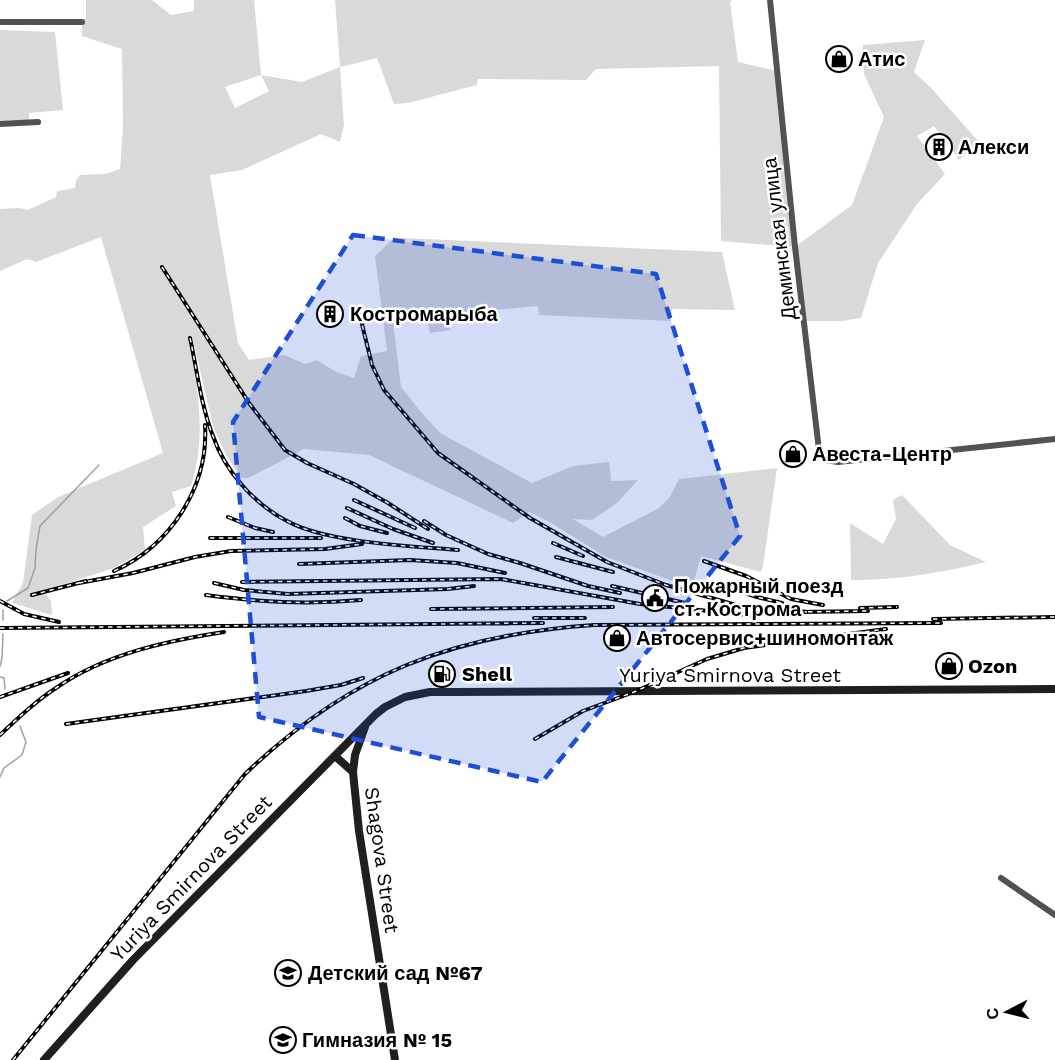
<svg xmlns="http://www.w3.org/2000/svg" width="1055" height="1060" font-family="'Work Sans',sans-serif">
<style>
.green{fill:#d9d9d9;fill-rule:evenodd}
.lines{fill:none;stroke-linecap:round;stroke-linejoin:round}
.stream{stroke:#a0a0a0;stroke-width:1.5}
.street{stroke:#525252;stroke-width:6}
.secondary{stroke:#1f1f1f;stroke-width:8}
.rail-casing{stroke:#000;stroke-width:4}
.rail{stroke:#fff;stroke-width:1.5;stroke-dasharray:4.5;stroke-linecap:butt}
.marked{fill:#1d4ed8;fill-opacity:0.2;stroke:#1d4ed8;stroke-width:4.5;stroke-dasharray:12 8;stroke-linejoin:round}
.labels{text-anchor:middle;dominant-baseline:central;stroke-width:5;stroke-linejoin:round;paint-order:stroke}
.poi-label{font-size:20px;font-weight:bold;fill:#000;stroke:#fff;text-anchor:start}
.street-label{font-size:20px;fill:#000;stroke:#fff}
</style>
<rect width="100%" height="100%" fill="#fff"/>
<!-- green -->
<path class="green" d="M86 0H152L171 15 194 11V0H254L261 75 302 82 340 67 335 0H732L730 2 738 62 777 71 795 247 852 205 884 117 864 74 863 45 925 40 914 72 932 89 979 142 959 160 934 126 917 136 945 174 917 204 878 263 861 318 842 321H805L795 247 721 241 719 66 596 69 586 80 478 79 477 85 408 103 394 104 377 58 340 67 344 125 340 142 321 134 242 170 210 175 238 343 249 360 284 355 305 364 317 360 336 372 354 378 361 356 387 351 375 256 391 241 402 238 722 252 735 310 672 309 671 321 539 315 538 306 450 314V330L430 333 426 310 392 312 401 387 421 412 440 433 532 483 573 466 609 462 611 481 638 480 617 503 592 520 573 519 603 537 659 508 670 497 679 479 777 468 763 566 761 572 701 556 692 588 606 557 548 521 529 512 513 523 369 455 304 449 248 478H241L226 455 213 426 192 336 188 337C198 387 207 437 191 486L172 492 176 506 143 527 145 550 114 568 43 591 51 601 52 615 12 603 23 583 32 515 58 497 163 453 101 237 36 262 27 259 0 271V209L19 208 28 210 56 197 57 191 75 188 76 181 80 175 105 174 120 169 123 128 122 49 82 36V22L86 17ZM261 75 269 91 235 108 225 87Z
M0 30 55 32 63 110 29 113V120L0 121Z
M902 495 950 545 986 562C941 573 897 580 851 580L850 523 883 544 896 519 893 500Z"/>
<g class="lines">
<!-- stream -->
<path class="stream" d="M7 601 28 588 35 568 36 549 40 526 99 465
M3 610V620
M0 666 2 658 3 634
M0 677 4 678 5 689
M0 777 4 768 22 755 26 742 20 726"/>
<!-- street -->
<path class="street" d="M770 0 795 247 819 450 825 460 838 462 1055 439
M0 22H82
M0 124 38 122
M1001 878 1055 915"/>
<!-- secondary -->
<path class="secondary" d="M365 727 355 755 353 772 359 831 395 1060
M335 756 353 772
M44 1060 133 960 376 714 385 707 405 697 430 692H452L1055 689"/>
<defs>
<path id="rail" d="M162 267 249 403 285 450 307 463 354 484 388 503 428 529
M358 308 372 365 384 390 438 453 530 518 607 562 666 585 736 605 807 612
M190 338C197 370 201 406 213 436 225 471 254 504 287 521 327 543 411 546 458 550
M354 500 415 528
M347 508 393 529 433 543
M228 517 255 528 273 532
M345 518 360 526 387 533
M424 521 446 535 488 554 520 563 588 586 620 593
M210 538H321
M553 543 583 556
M556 557 613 572
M704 561 746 576 791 599 823 605
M299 564 410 560 457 563 505 573
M114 571C170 546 209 487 205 425
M242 582 501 579 640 604 758 616
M79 583 133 573 195 557 231 551 325 549 362 544
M214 583 244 590 288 594 448 589 474 586
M612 586 685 603
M733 589 757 597 782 603
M32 595 86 581
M206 595C260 602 306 605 361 600
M0 601 24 614 59 622
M860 608 897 607
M431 609 613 607
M799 612 868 611
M534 618H585
M933 619 1055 617
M0 628 543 623
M0 697 68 673
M66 724 306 691 341 685 363 678
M0 735C18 718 36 701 56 688 105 654 166 641 224 632
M535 739 583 711 634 692 707 659 744 648 886 629
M13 1060 245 774C350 674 450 635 594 625L941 623"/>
</defs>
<!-- rail casing -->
<use href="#rail" class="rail-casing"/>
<!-- rail -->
<use href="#rail" class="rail"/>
</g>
<!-- marked area -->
<path class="marked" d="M353 235 656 274 740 536 542 782 259 717 233 422Z"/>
<!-- icons -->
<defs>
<symbol id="shop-ring" viewBox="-11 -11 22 22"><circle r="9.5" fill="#fff" stroke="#000" stroke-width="1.5"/><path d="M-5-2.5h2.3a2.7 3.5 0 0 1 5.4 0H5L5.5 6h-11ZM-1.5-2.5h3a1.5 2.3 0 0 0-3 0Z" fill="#000"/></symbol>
<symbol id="building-ring" viewBox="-11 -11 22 22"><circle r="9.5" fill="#fff" stroke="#000" stroke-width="1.5"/><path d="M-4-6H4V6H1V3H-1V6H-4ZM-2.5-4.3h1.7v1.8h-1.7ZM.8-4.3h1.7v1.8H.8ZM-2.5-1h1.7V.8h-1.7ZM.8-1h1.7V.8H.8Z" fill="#000"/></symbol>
<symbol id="civic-ring" viewBox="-11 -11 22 22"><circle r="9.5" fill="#fff" stroke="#000" stroke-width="1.5"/><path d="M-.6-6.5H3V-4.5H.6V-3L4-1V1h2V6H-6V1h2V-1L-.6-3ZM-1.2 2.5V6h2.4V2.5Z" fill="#000"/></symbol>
<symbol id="fuel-ring" viewBox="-11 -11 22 22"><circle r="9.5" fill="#fff" stroke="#000" stroke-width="1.5"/><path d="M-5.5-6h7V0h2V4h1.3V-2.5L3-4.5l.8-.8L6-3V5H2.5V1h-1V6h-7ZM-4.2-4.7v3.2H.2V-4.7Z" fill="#000"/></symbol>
<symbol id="school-ring" viewBox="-11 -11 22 22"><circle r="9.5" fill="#fff" stroke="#000" stroke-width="1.5"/><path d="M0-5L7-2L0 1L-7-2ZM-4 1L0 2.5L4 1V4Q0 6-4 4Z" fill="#000"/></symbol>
</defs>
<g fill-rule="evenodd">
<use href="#shop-ring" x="824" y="44" width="30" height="30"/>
<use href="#building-ring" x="924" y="132" width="30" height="30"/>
<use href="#building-ring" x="315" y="299" width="30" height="30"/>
<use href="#shop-ring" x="778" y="439" width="30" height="30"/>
<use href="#civic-ring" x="640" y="583" width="30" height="30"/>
<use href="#shop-ring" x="602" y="623" width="30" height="30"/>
<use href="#shop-ring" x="934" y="651" width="30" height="30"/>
<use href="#fuel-ring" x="427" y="659" width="30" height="30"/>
<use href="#school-ring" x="273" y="958" width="30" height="30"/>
<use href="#school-ring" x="268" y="1025" width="30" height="30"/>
</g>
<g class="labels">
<!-- poi labels -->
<g class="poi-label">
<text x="858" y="59">Атис</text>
<text x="958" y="147">Алекси</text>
<text x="350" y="314">Костромарыба</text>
<text x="812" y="454">Авеста-Центр</text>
<text x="674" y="586">Пожарный поезд<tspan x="674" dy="23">ст. Кострома</tspan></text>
<text x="636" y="638">Автосервис+шиномонтаж</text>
<text x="968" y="666">Ozon</text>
<text x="462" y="674">Shell</text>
<text x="308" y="973">Детский сад №67</text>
<text x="302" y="1040">Гимназия № 15</text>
</g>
<!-- street labels -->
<g class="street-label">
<text transform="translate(779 239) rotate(-97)">Деминская улица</text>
<text x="730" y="675">Yuriya Smirnova Street</text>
<text transform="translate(382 860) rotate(82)">Shagova Street</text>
<text transform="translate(191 878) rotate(-46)">Yuriya Smirnova Street</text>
</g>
</g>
<!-- north arrow -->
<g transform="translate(1007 1012) rotate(263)" stroke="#ffffff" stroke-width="4.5" paint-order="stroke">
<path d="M0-4.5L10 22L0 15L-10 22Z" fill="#000000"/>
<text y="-9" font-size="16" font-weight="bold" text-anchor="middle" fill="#000000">С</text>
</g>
</svg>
